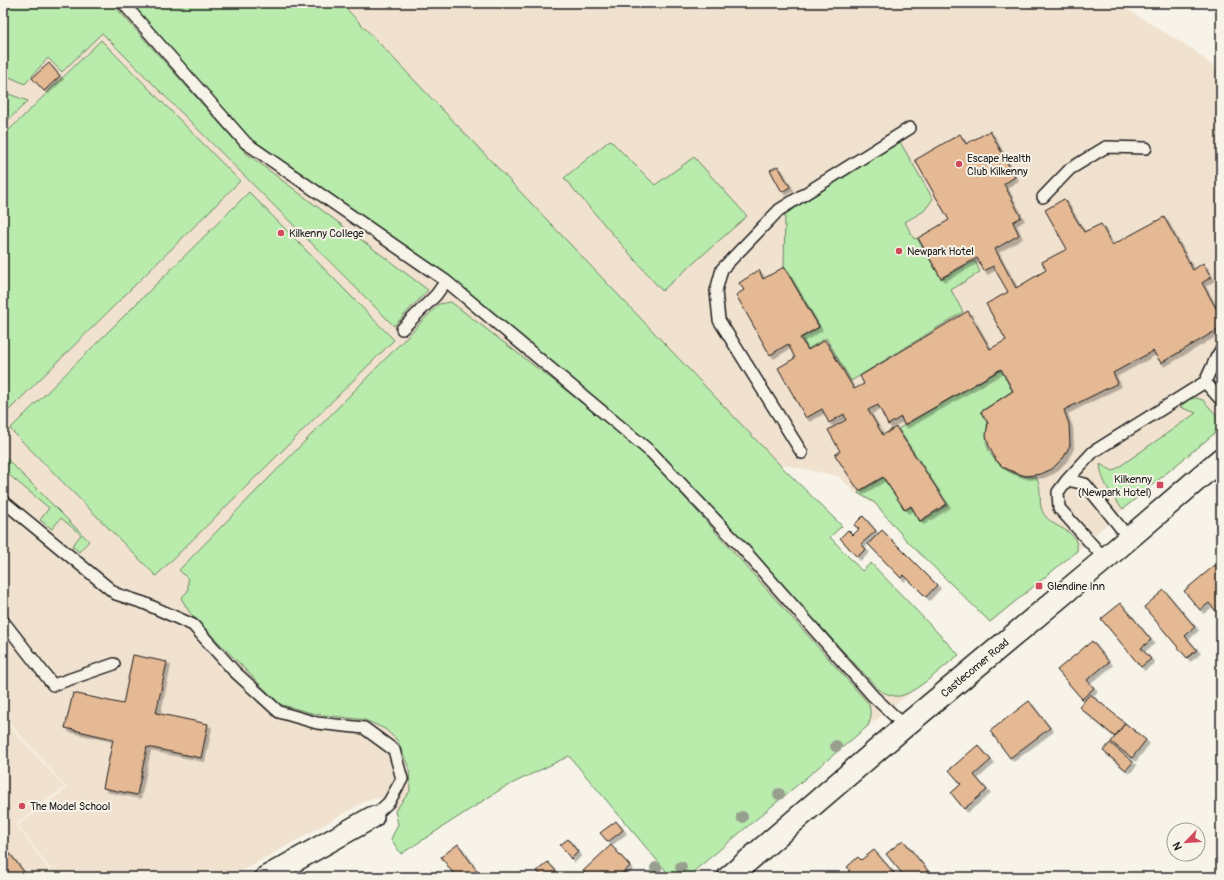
<svg xmlns="http://www.w3.org/2000/svg" width="1224" height="880" font-family="Pangolin,sans-serif">
<style>
.built{fill:#f1e2cf}
.green{fill:#b8ebac;stroke:#6a8464}
.building{fill:#e4b994;stroke:#1c1c1c;filter:url(#shadow)}
.lines{fill:none;stroke-linecap:round;stroke-linejoin:round}
.service-casing{stroke:#1c1c1c;stroke-width:14}
.minor-casing{stroke:#1c1c1c;stroke-width:24}
.secondary-casing{stroke:#1c1c1c;stroke-width:25}
.service{stroke:#f7f3e8;stroke-width:11}
.minor{stroke:#f7f3e8;stroke-width:21}
.secondary{stroke:#f7f3e8;stroke-width:22}
.tree{fill:#989f8f}
.poi-dot{fill:#d1495b;stroke:#f7f3e8;stroke-width:1.5}
.labels{text-anchor:middle;dominant-baseline:central;stroke-width:4;stroke-linejoin:round;paint-order:stroke}
.poi-label{font-size:11px;fill:#1c1c1c;stroke:#f7f3e8;text-anchor:start}
.street-label{font-size:11px;fill:#1c1c1c;stroke:#f7f3e8}
</style>
<defs>
<filter id="shadow"><feDropShadow dx="3.5" dy="3.5" stdDeviation="0" flood-color="#0004"/></filter>
</defs>
<rect width="100%" height="100%" fill="#f7f3e8"/>
<filter id="ink" filterUnits="userSpaceOnUse"><feTurbulence type="fractalNoise" baseFrequency=".025" numOctaves="2"/><feDisplacementMap in="SourceGraphic" scale="8" xChannelSelector="R" yChannelSelector="G"/><feConvolveMatrix kernelMatrix="1 2 1 2 8 2 1 2 1" color-interpolation-filters="sRGB"/></filter>
<g filter="url(#ink)">
<!-- built -->
<path class="built" d="M3 3H1117L1195 51 1221 73V429L1123 510 1077 551 990 623 874 504 857 494 838 476 779 464 842 526 830 537 862 571 871 563 959 655 868 726 687 877H671L569 756 503 788 401 854 391 839 398 824 395 811 380 798 368 800 231 877H56L18 825 67 788 3 716Z
M3 719 65 787 16 824 54 877H3Z"/>
<!-- green -->
<path class="green" d="M3 3H112L246 153 428 290 394 326 102 33 62 72 48 58 25 84 3 74Z
M131 3H341L778 463 842 526 830 537 862 571 871 563 959 655C945 665 916 693 900 696 892 697 885 693 879 690L656 448 449 277 250 140Z
M101 40 240 181 3 416V136Z
M3 92 28 101 3 125Z
M610 140 655 185 694 157 747 216 662 291 564 178Z
M900 142 933 199 924 211 905 222 914 239 917 238 941 279 975 261 980 272 951 290 963 312 851 381 826 338 808 349 802 338 820 327 784 266 785 214Z
M249 192 394 340 156 576 10 429Z
M451 302 562 387 648 456 869 704 871 717 868 726 687 877H671L569 756 503 788 401 854 391 839 398 824 395 811 410 791 409 768 397 740 385 729 365 720 315 714 279 704 190 613 181 598 188 591V579L179 570 439 304Z
M1001 370 1012 391 980 412C982 415 986 419 987 423 988 428 985 436 987 445 993 466 1015 478 1036 477 1037 479 1039 483 1039 485 1042 497 1037 508 1047 518 1058 530 1079 530 1077 551L990 622 906 540 875 503 858 493 883 478 905 510 911 507 920 522 948 505 898 429Z
M1196 398 1203 400 1219 418 1221 422V428L1123 509C1112 497 1101 481 1100 464L1113 471 1196 413 1180 407 1189 399Z
M3 455 89 541 79 552 72 546 81 535 61 518 52 529 40 520 49 508 3 470Z"/>
<!-- building -->
<path class="building" d="M49 63 60 76 44 91 32 78Z
M990 131 1015 177 1004 184 1021 217 1013 222 1019 235 995 249 1016 288 1046 270 1042 262 1067 249 1045 210 1064 199 1084 232 1101 224 1112 245 1164 217 1193 270 1203 263 1211 277 1202 283 1221 317V326L1217 330 1161 363 1153 351 1113 373 1118 383 1064 410 1069 424 1070 445 1064 457 1052 469 1041 474 1026 476 1016 473 1003 467 995 459 989 446 986 435 988 423 981 412 1013 391 1001 369 904 425 901 417 888 425 878 405 868 410 883 435 896 427 947 504 920 521 911 506 905 510 883 477 859 491 835 455 840 451 828 430 846 420 844 414 829 423 822 409 806 418 778 368 795 358 788 344 770 355 736 295 744 290 739 283 759 270 763 279 784 267 819 327 800 338 808 350 825 340 854 389 864 384 860 376 968 311 990 349 1006 340 986 304 1008 292 993 266 984 271 977 258 941 278 918 238 949 220 915 160 960 134 966 144Z
M778 166 790 187 782 192 770 170Z
M863 516 876 531 861 544 866 549 857 557 840 538 848 530 853 535 859 529 854 525Z
M882 530 937 585 926 597 904 575 901 578 868 544Z
M1215 565 1221 573V613L1219 615 1209 603 1200 610 1184 591Z
M1164 590 1195 627 1185 636 1197 650 1187 658 1144 607Z
M1121 603 1151 640 1141 648 1151 659 1141 667 1101 619Z
M1092 641 1109 662 1087 680 1094 688 1082 699 1057 670Z
M133 655 167 662 156 713 208 724 201 758 147 747 137 795 103 788 113 739 65 728 73 693 123 704Z
M1090 694 1125 723 1115 737 1079 707Z
M1029 701 1050 728 1010 758 990 731Z
M1125 723 1146 740 1132 758 1111 742Z
M1110 743 1133 762 1126 770 1103 751Z
M978 745 991 760 974 775 987 790 964 809 951 793 961 784 949 770Z
M616 821 623 830 608 842 600 833Z
M568 839 578 852 571 859 560 845Z
M903 840 928 871 920 877H905L886 854Z
M458 844 477 871 469 877H456L441 857Z
M3 845 28 877H3Z
M611 845 630 866 618 877H589L583 871Z
M874 850 894 873 889 877H853L848 871 850 870 847 867 858 857 861 860Z
M548 862 561 877H543L537 871Z
M1221 870V877H1209Z"/>
<g class="lines">
<defs>
<path id="service" d="M123 3 246 143 446 281 652 453 743 549 873 696 905 726
M1043 197 1070 169 1106 147 1146 148
M402 329 436 295 446 281
M1205 382 1221 400
M802 453 719 320 716 291 722 269 779 210 910 128
M1067 480 1093 452 1205 382 1217 356 1221 350
M3 501 116 594 144 603 193 625 234 671 279 712 317 723 364 728 394 750 402 779 389 802 373 817
M1105 559 1059 508 1058 492 1067 480 1085 484 1129 538
M3 621 53 685 114 664"/>
<path id="minor" d="M266 877 373 817"/>
<path id="secondary" d="M729 877 905 726 1105 559 1221 459"/>
</defs>
<!-- service casing -->
<use href="#service" class="service-casing"/>
<!-- minor casing -->
<use href="#minor" class="minor-casing"/>
<!-- secondary casing -->
<use href="#secondary" class="secondary-casing"/>
<!-- service -->
<use href="#service" class="service"/>
<!-- minor -->
<use href="#minor" class="minor"/>
<!-- secondary -->
<use href="#secondary" class="secondary"/>
</g>
<!-- trees -->
<g class="tree">
<circle cx="836" cy="746" r="6"/>
<circle cx="779" cy="794" r="6"/>
<circle cx="742" cy="817" r="6"/>
<circle cx="681" cy="867" r="6"/>
<circle cx="656" cy="868" r="6"/>
</g>
</g>
<!-- markers -->
<g class="poi-dot">
<circle cx="959" cy="164" r="4"/>
<circle cx="281" cy="233" r="4"/>
<circle cx="899" cy="251" r="4"/>
<rect x="1156" y="481" width="8" height="8" rx="2"/>
<rect x="1035" y="582" width="8" height="8" rx="2"/>
<circle cx="22" cy="806" r="4"/>
</g>
<g class="labels">
<!-- poi labels -->
<g class="poi-label">
<text x="967" y="158">Escape Health<tspan x="967" dy="13">Club Kilkenny</tspan></text>
<text x="289" y="233">Kilkenny College</text>
<text x="907" y="251">Newpark Hotel</text>
<text x="1152" y="479" text-anchor="end">Kilkenny<tspan x="1152" dy="13">(Newpark Hotel)</tspan></text>
<text x="1047" y="586">Glendine Inn</text>
<text x="30" y="806">The Model School</text>
</g>
<!-- street labels -->
<g class="street-label">
<text transform="translate(975 668) rotate(-40)">Castlecomer Road</text>
</g>
</g>
<!-- margin -->
<rect width="1224" height="880" fill="none" stroke="#f7f3e8" stroke-width="16"/>
<rect x="8" y="8" width="1208" height="864" fill="none" stroke="#1c1c1c" stroke-width="1.5" filter="url(#ink)"/>
<!-- north arrow -->
<g transform="translate(1186 842) rotate(245)"><circle r="19" fill="#f7f3e8" stroke="#9f9d96"/>
<path d="M0-3L7 15L0 10L-7 15Z" fill="#d1495b"/>
<text y="-6" font-size="11" font-weight="bold" text-anchor="middle" fill="#1c1c1c">N</text>
</g>
</svg>
